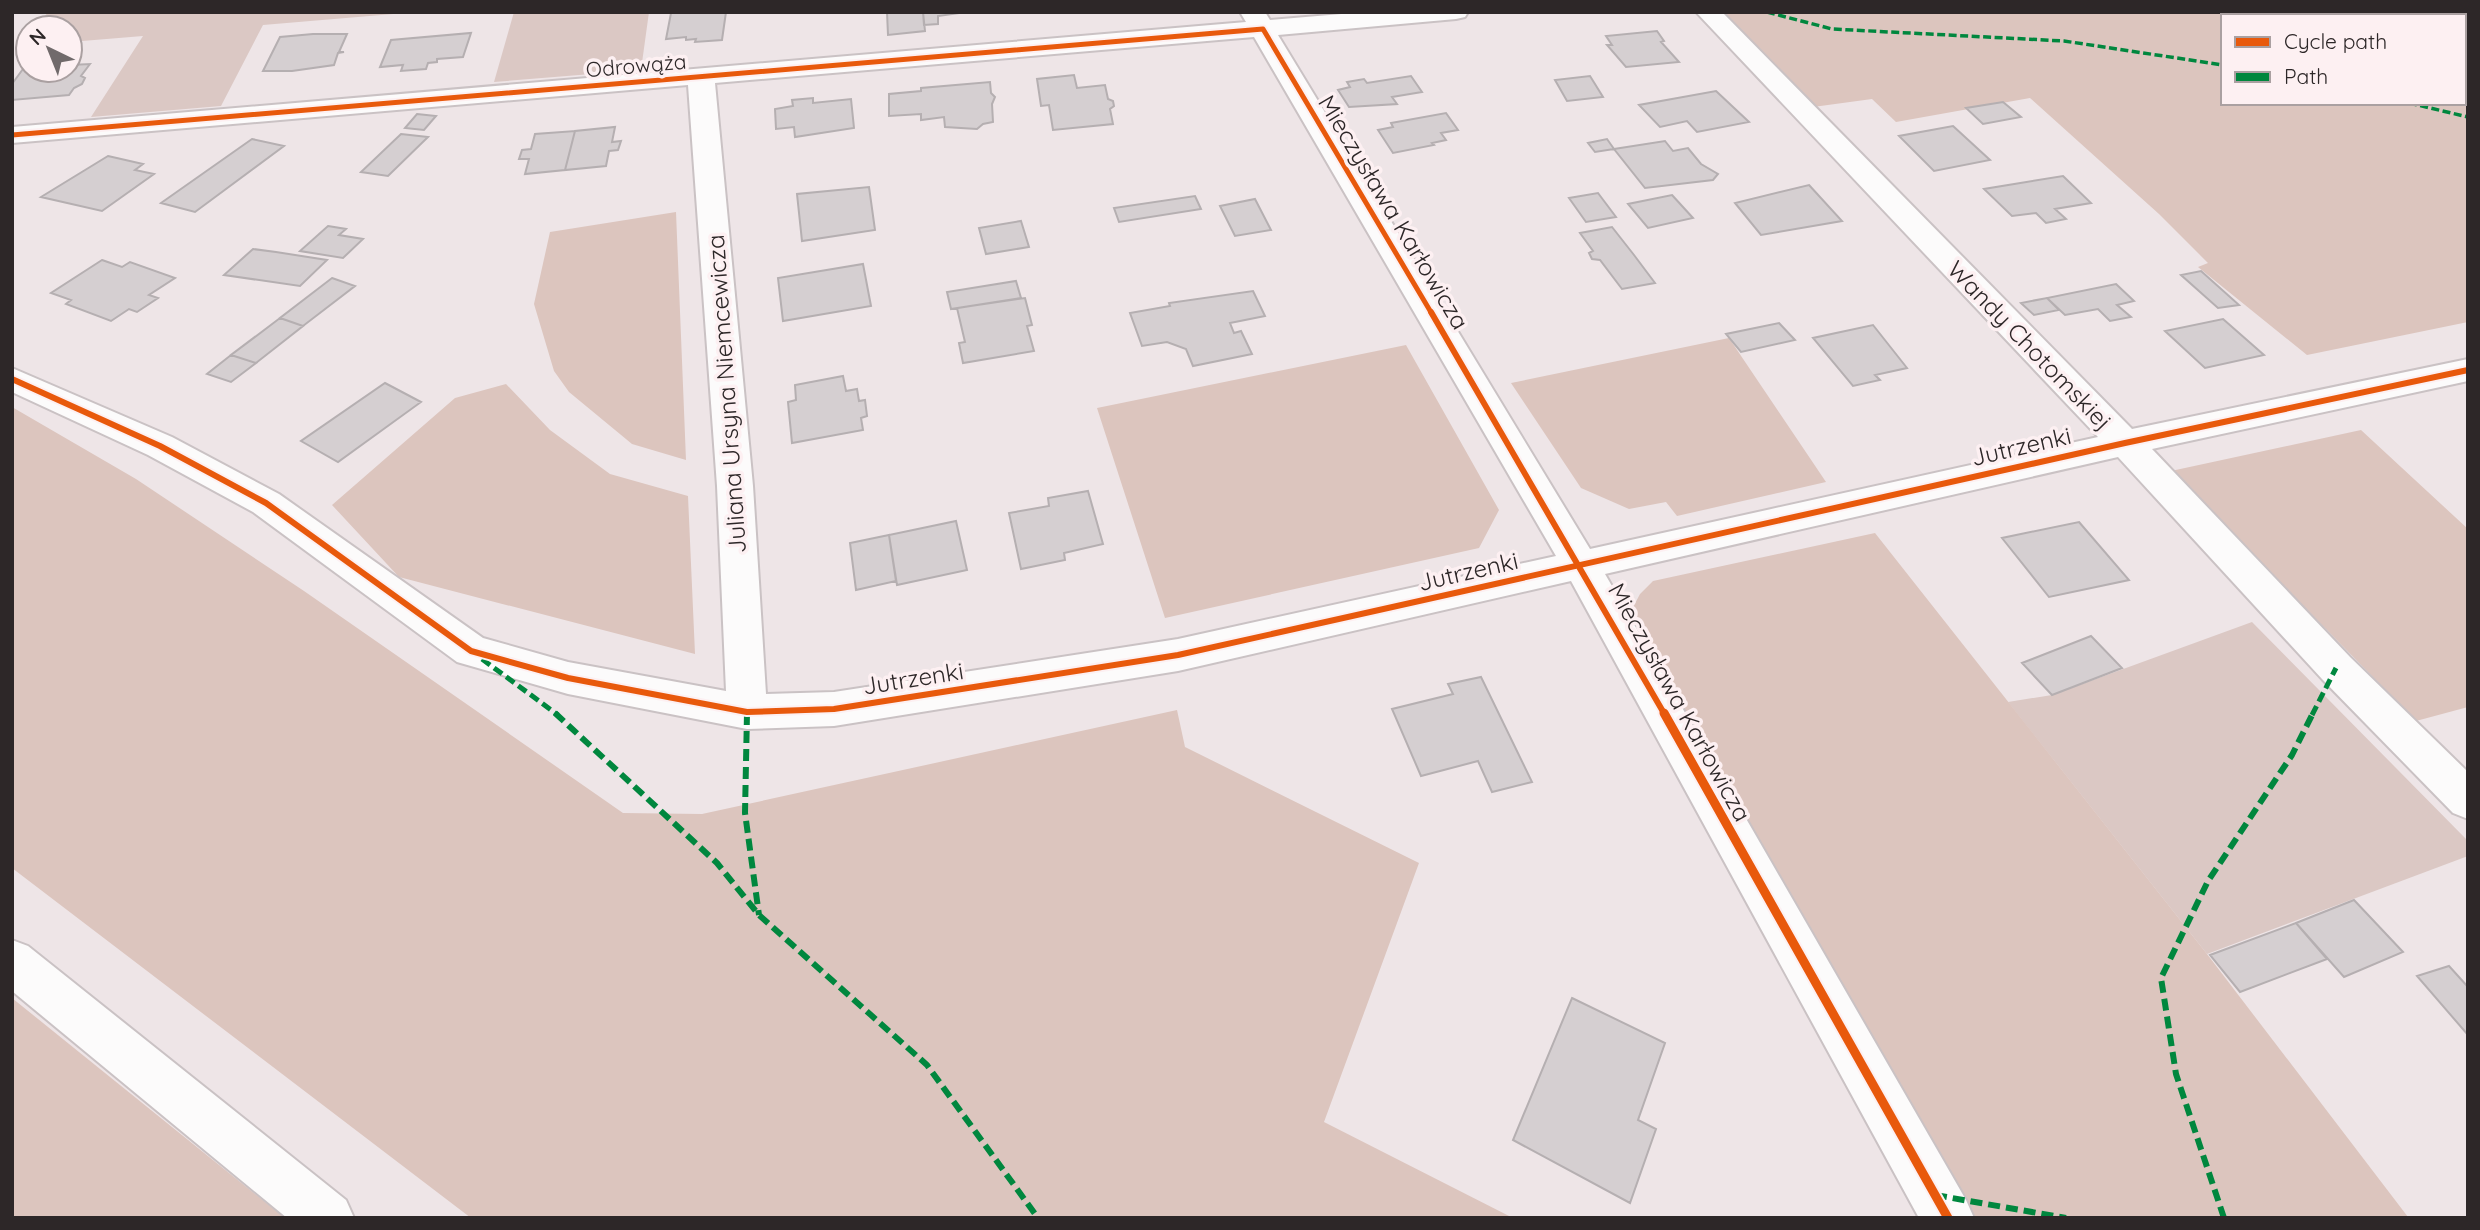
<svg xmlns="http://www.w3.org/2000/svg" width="2480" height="1230" font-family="Quicksand,sans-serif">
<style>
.green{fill:#dbc8c4}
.forest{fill:#dcc5be;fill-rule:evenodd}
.building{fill:#d5cfd1;stroke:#b5afb1;stroke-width:2}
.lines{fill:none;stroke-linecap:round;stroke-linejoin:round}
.street-casing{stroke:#cac2c4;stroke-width:4}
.street{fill:#fcfbfb;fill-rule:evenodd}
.quiet-far2{stroke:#00873e;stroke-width:3.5;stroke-dasharray:8 3.5;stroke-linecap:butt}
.quiet-far1{stroke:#00873e;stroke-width:5;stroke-dasharray:10 5;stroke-linecap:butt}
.quiet{stroke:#00873e;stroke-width:6;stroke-dasharray:12 6;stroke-linecap:butt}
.cycleway-far2-casing{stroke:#fdf0f2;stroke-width:9}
.cycleway-far1-casing{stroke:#fdf0f2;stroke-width:10}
.cycleway-casing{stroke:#fdf0f2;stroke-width:13}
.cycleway-far2{stroke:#e8590c;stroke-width:5}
.cycleway-far1{stroke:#e8590c;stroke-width:6}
.cycleway{stroke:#e8590c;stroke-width:9}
.labels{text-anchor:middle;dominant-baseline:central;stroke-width:7;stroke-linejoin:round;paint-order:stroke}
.far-street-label{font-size:21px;fill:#2d2728;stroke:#fdf0f2}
.street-label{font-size:24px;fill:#2d2728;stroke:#fdf0f2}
</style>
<rect width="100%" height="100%" fill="#eee5e7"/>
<!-- green -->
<path class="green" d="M48 12H417L263 25 221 106 91 117 143 36 70 42V28H36Z
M514 12H649L641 70 494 82Z
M2252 622 2468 841V856L2207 954 2008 702 2052 695Z"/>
<!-- forest -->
<path class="forest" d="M1719 12H2468V322L2307 355 2198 267 2208 263 2159 214 2030 98 1896 122 1872 99 1813 107ZM2223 16H2464V103H2223Z
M676 212 686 460 632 444 569 392 554 371 534 304 550 232Z
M1729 338 1826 482 1677 516 1666 502 1629 509 1581 488 1511 383Z
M1406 345 1499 510 1479 548 1165 618 1097 408Z
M506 384 550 430 610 474 688 496 695 654 399 577 332 505 455 398Z
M12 407 136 479 304 591 623 813 702 814 1177 710 1185 747 1419 863 1324 1122 1513 1218H471L12 868Z
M2361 430 2468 529V707L2416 721 2171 471Z
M1875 533 2207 954 2408 1217 1970 1218 1788 903 1630 613 1640 594 1653 581Z
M12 998 285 1218H12Z"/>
<!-- building -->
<path class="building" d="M726 12 722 40 695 42 696 39 686 40V37L666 39 671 13Z
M887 12H923L925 31 888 35Z
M923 12H960V13L938 16V24L924 25Z
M1657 31 1664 41 1661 42 1679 62 1626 67 1607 45H1612L1606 36Z
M471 33 463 57 437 59V62L428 63 426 69 401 71 403 65 380 67 391 40Z
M313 34H347L339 52H344L338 53 334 65 292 71H263L280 37Z
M90 64 81 76 85 78 82 84 74 88 69 95 12 100V84L23 69 70 70V65Z
M1074 75 1077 88 1105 85 1108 99 1113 101 1114 106 1110 109 1113 124 1053 130 1049 105 1041 106 1037 79Z
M1411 76 1422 92 1392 97 1397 104 1349 107 1338 90 1350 87 1347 82 1364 79 1367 83Z
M1590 76 1603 97 1567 101 1555 80Z
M990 82 991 93 995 97 992 104 993 122 983 124 977 129 945 127 944 117 921 120V114L889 116V94L921 91V88Z
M1716 91 1749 122 1697 132 1687 121 1660 127 1639 105Z
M813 98V103L851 99 854 128 795 137 794 127 776 129 775 109 793 106 792 100Z
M2003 102 2021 117 1983 124 1966 108Z
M1446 113 1458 130 1441 133 1446 140 1432 143 1434 145 1393 153 1378 130 1393 127 1391 123Z
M417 114 436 116 424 130 405 128Z
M1953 126 1990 160 1934 171 1899 136Z
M615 127 612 142 621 141 618 150 609 151 606 166 565 170 575 131Z
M575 131 565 170 525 174 529 159H519L522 150 531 149 535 134Z
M401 134 428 137 388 176 361 172Z
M252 139 284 146 195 212 161 203Z
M1607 139 1614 149 1595 152 1588 143Z
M1665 141 1673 151 1688 148 1701 164 1718 174 1713 180 1645 188 1614 149Z
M108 156 143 164 135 170 154 174 102 211 41 197Z
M2063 176 2091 203 2055 209 2066 219 2046 223 2036 213 2012 216 1984 189Z
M1809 185 1842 221 1761 235 1735 203Z
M869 187 875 230 802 241 797 194Z
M1598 193 1616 217 1586 222 1569 198Z
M1672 195 1693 218 1648 228 1628 204Z
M1195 196 1201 209 1119 222 1114 208Z
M1255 199 1271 230 1235 236 1220 206Z
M1021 221 1029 247 986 254 979 228Z
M328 226 346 229 339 235 363 239 343 258 300 251Z
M1612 227 1634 255 1655 283 1622 289 1600 260 1592 259 1589 253 1593 251 1580 233Z
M253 249 276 252 327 260 300 286 224 275Z
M102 260 122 267 130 262 175 278 149 295 158 298 137 312 129 309 111 321 66 304 71 300 51 293Z
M863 264 871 306 783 321 778 278Z
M2201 271 2239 305 2218 308 2181 275Z
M332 278 355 286 303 326 280 318Z
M1016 281 1021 298 951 309 947 292Z
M2116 284 2134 301 2117 305 2131 317 2110 321 2098 309 2065 315 2047 298Z
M1253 291 1265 316 1230 323 1234 333 1241 331 1252 354 1193 366 1186 349 1167 342 1142 346 1130 313 1170 306 1169 303Z
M1025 298 1032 325 1027 326 1034 351 963 363 959 343 965 342 957 308Z
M2047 298 2059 310 2034 315 2021 303Z
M280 318 303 326 256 363 231 355Z
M2223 319 2264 355 2205 368 2165 331Z
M1779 323 1795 340 1741 352 1726 334Z
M1873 325 1907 368 1875 375 1880 380 1853 386 1813 338Z
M231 355 256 363 231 382 207 374Z
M843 376 846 391 857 389 859 401 865 400 867 416 861 418 863 430 792 443 788 402 796 400 795 385Z
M385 383 421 402 338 462 301 441Z
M1088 491 1103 544 1064 553 1065 560 1021 569 1009 513 1049 506 1048 498Z
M956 521 967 570 897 585 889 535Z
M2079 522 2129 580 2049 597 2002 538Z
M889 535 896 581 856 590 850 543Z
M2091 636 2122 668 2052 695 2022 663Z
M1481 677 1532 782 1492 792 1478 761 1421 776 1392 709 1453 694 1448 684Z
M2354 900 2403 952 2344 977 2296 923Z
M2296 923 2327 959 2240 992 2210 955Z
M2449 966 2468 987V1035L2417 976Z
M1572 998 1665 1043 1638 1120 1656 1129 1630 1203 1513 1140Z"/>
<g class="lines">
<defs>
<path id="street" d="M1240 12H1265L1270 20 1365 12H1468L1465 17 1456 19 1278 35 1590 549 2098 437 1696 12H1722L2132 429 2468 359V381L2152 449 2350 657 2468 772V819L2453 813 2322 679 2118 457 1605 574 1966 1200 1974 1218H1919L1571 581 1178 671 834 726 747 729 568 694 457 662 253 512 148 455 12 392V368L172 437 279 494 483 638 568 662 726 691 717 486 688 85 12 143V127L1246 22ZM1254 37 1556 556 1178 639 834 692 766 694 753 486 715 83Z
M12 940 28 946 346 1200 354 1218H287L12 991Z"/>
</defs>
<!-- street casing -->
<use href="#street" class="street-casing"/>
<!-- street -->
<use href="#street" class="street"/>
<!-- quiet-far2 -->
<path class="quiet-far2" d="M1767 12 1832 29 2064 41 2223 65
M2409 103 2468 117"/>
<!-- quiet-far1 -->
<path class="quiet-far1" d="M482 659 558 715
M747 715V712
M2312 715 2336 668"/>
<!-- quiet -->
<path class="quiet" d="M555 713 717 863 759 915 927 1065 1038 1218
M747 713 745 813 759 915
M1935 1195 2066 1218
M2224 1218 2176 1074 2161 978 2208 881 2292 755 2313 713"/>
<defs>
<path id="cycleway-far2" d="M12 135 1263 29 1432 314"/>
<path id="cycleway-far1" d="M1431 312 1665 715
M12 379 160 446 266 503 471 651 568 678 747 712 834 709 1178 655 2125 443 2468 370"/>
<path id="cycleway" d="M1664 713 1948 1218"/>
</defs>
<!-- cycleway-far2 casing -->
<use href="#cycleway-far2" class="cycleway-far2-casing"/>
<!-- cycleway-far1 casing -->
<use href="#cycleway-far1" class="cycleway-far1-casing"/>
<!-- cycleway casing -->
<use href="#cycleway" class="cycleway-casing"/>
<!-- cycleway-far2 -->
<use href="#cycleway-far2" class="cycleway-far2"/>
<!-- cycleway-far1 -->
<use href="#cycleway-far1" class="cycleway-far1"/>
<!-- cycleway -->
<use href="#cycleway" class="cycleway"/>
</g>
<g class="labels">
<!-- far-street labels -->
<g class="far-street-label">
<text transform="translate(636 65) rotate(-5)">Odrowąża</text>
</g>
<!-- street labels -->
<g class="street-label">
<text transform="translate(1394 212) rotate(59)">Mieczysława Karłowicza</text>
<text transform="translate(2030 345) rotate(46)">Wandy Chotomskiej</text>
<text transform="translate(726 394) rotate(-94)">Juliana Ursyna Niemcewicza</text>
<text transform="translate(2021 446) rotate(-13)">Jutrzenki</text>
<text transform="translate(1468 571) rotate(-13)">Jutrzenki</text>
<text transform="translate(913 678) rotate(-9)">Jutrzenki</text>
<text transform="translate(1680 702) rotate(61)">Mieczysława Karłowicza</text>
</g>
</g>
<!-- border -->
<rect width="2480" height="1230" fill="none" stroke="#2d2728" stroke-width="28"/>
<!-- legend -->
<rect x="2221" y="14" width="245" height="91" fill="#fdf0f2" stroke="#aaa0a1" stroke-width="2"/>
<rect x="2235" y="37" width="35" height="10" fill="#e8590c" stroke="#aaa0a1" stroke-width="2"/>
<text x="2284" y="49" font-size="21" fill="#2d2728">Cycle path</text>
<rect x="2235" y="72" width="35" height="10" fill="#00873e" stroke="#aaa0a1" stroke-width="2"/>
<text x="2284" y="84" font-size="21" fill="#2d2728">Path</text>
<!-- north arrow -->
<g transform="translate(49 49) rotate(317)"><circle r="33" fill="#fdf0f2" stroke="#aaa0a1" stroke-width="2"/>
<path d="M0-5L12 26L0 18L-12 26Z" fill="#716a6b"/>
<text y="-10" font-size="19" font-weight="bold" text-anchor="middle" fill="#2d2728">N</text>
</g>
</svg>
